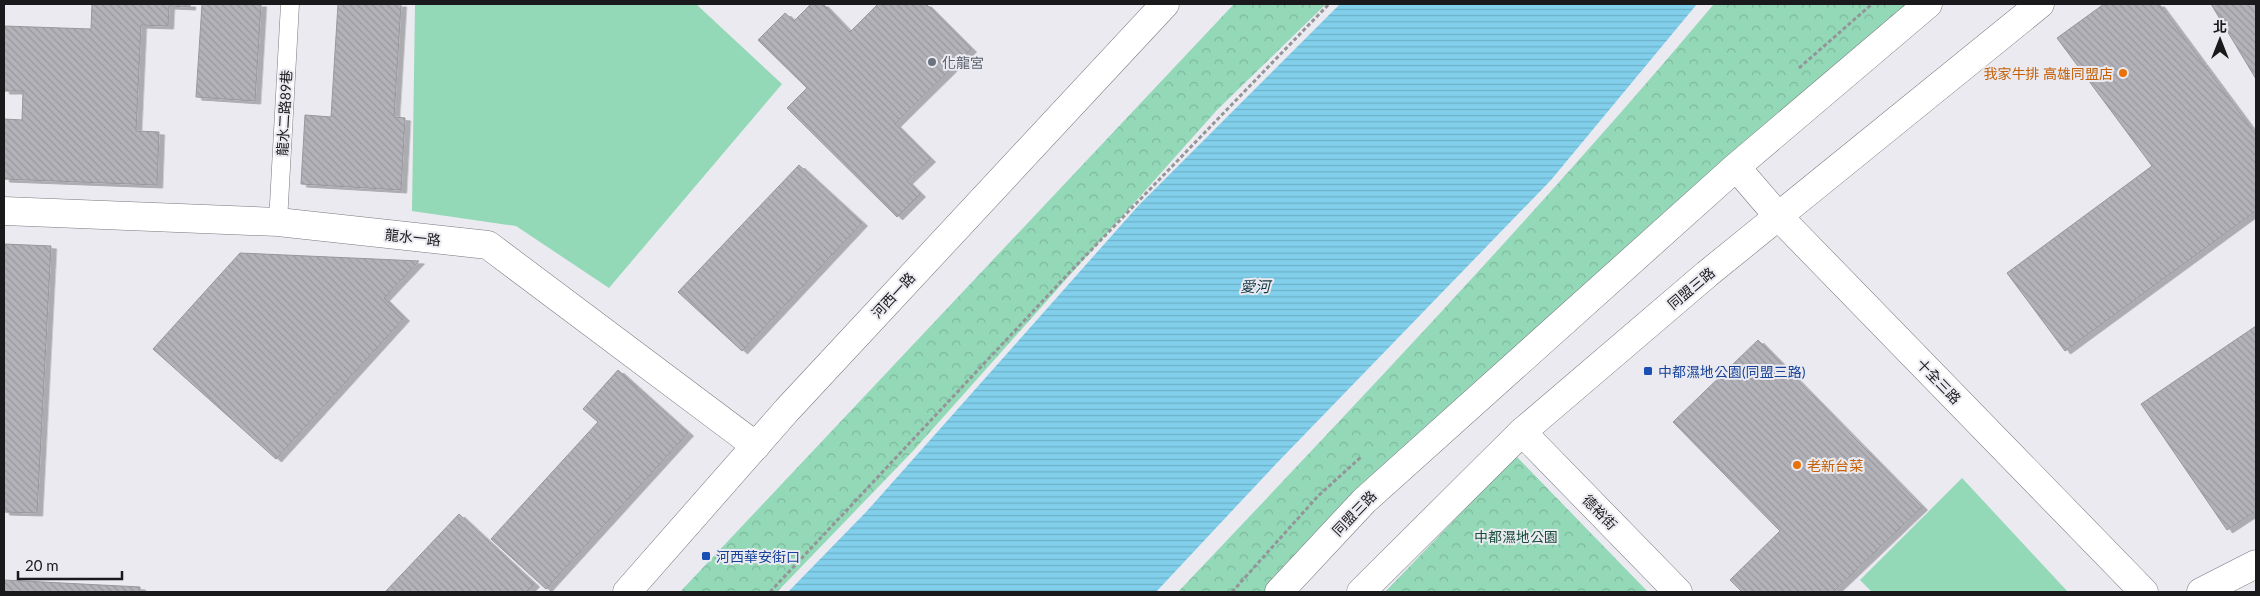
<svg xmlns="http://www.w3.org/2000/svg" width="2260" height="596" font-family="Lato,'Noto Sans TC',sans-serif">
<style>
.green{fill:#93d8b7}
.park{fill:url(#park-crowns)}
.water{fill:url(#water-rules)}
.building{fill:url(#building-back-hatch);stroke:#97979c;filter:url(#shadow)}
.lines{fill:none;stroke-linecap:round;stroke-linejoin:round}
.service-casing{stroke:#79797e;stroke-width:19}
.minor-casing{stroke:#79797e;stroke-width:29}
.tertiary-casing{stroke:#79797e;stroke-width:29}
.path{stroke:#949499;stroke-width:3;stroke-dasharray:4 2.5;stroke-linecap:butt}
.service{stroke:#fff;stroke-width:18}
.minor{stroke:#fff;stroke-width:28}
.tertiary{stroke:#fff;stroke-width:28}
.worship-dot{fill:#6b7280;stroke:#eaeaf0;stroke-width:2}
.food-dot{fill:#e8710a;stroke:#eaeaf0;stroke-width:2}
.transit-dot{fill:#1a4fb4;stroke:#eaeaf0;stroke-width:2}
.labels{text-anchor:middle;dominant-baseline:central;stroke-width:4;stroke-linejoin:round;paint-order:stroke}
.worship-label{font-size:14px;fill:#5b616d;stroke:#eaeaf0;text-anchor:start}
.food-label{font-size:14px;fill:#c56008;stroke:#eaeaf0;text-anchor:end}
.street-label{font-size:14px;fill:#1a1a1c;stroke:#eaeaf0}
.transit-label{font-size:14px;fill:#164399;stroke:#eaeaf0;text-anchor:start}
.park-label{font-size:14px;fill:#154d37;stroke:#eaeaf0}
.water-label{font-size:15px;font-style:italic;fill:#113542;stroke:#eaeaf0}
</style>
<defs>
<pattern id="park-crowns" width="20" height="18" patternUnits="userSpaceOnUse" patternTransform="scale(1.25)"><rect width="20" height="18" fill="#93d8b7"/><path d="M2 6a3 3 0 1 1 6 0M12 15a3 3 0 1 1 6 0" fill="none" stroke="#7eb99d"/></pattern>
<pattern id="water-rules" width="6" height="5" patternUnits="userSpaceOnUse" patternTransform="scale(1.25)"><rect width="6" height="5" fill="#81cfeb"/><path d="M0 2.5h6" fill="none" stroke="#6fb1c9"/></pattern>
<pattern id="building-back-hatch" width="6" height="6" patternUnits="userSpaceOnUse" patternTransform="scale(1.25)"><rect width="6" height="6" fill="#b2b2b8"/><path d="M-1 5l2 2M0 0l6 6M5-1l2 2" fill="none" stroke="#98989e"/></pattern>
<filter id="shadow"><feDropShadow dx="5.5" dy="3" stdDeviation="0" flood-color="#0004"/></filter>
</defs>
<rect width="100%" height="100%" fill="#eaeaf0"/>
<!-- green -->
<path class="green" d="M415 4H696L782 84 609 288 516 226 412 211Z
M1962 478 2068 592H1872L1860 580Z"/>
<!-- park -->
<path class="park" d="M1234 4H1326L1217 110 913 451 777 592H680Z
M1714 4H1913L1266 592H1178C1360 400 1543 207 1714 4Z
M1516 456 1648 592H1385Z"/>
<!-- water -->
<path class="water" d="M1340 4H1697L1551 180 1274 466 1156 592H788L867 511 1139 205Z"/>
<!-- building -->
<path class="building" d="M92 4H190V7L169 6 168 26 141 25 136 131 159 132 157 185 4 179V119L22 120 23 91H4V26L91 29Z
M202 4H261L255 101 196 97Z
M338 4H401L394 117 405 118 401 190 301 184 305 115 331 117Z
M811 4H823L850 32 878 4H926L971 49 895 124 930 159 907 181 920 194 897 217 787 108 807 88 758 40 785 13 794 21Z
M2104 4H2159L2256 135V211L2065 351 2007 273 2152 166 2057 38Z
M2211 4H2256V79Z
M799 165 862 223 742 351 678 292Z
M4 244 51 246 37 513 4 512Z
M240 253 419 261 384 298 404 318 276 459 153 349Z
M2256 326V511L2227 530 2141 404Z
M1758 340 1922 507 1833 592H1742L1730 580 1780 531 1673 422Z
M618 370 688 433 546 589 491 539 598 422 583 409Z
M459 514 534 584 526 592H385Z
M4 580 140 587V592H4Z"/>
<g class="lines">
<defs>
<path id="service" d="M278 222 290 4"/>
<path id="minor" d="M4 211 278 222 488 245 756 446
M1522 432 1678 592
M627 592 787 410 1165 4
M2201 592 2256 564"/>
<path id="tertiary" d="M1736 167 1778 216 2144 592
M1279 592 1364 501 1736 167 1928 4
M1361 592 1522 432 1707 274 2040 4"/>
</defs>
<!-- service casing -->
<use href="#service" class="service-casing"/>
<!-- minor casing -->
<use href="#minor" class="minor-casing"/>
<!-- tertiary casing -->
<use href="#tertiary" class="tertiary-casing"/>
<!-- path -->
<path class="path" d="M1799 68 1872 4
M770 592 1067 275 1329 4
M1232 592 1318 496 1361 457"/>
<!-- service -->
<use href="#service" class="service"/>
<!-- minor -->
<use href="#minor" class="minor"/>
<!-- tertiary -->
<use href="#tertiary" class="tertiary"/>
</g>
<!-- markers -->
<circle class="worship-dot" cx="932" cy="62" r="5"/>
<g class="food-dot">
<circle cx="2123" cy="73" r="5"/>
<circle cx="1797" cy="465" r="5"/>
</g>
<g class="transit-dot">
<rect x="1643" y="366" width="10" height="10" rx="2.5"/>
<rect x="701" y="551" width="10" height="10" rx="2.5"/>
</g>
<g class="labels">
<!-- worship labels -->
<g class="worship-label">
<text x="942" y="62">化龍宮</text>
</g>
<!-- food labels -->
<g class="food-label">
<text x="2113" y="73">我家牛排 高雄同盟店</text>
<text x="1807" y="465" text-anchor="start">老新台菜</text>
</g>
<!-- street labels -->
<g class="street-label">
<text transform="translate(284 113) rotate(-87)">龍水二路89巷</text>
<text transform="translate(413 237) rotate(6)">龍水一路</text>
<text transform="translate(1691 288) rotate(-40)">同盟三路</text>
<text transform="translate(893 295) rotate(-47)">河西一路</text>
<text transform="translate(1939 381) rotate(46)">十全三路</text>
<text transform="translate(1600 512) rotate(46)">德裕街</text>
<text transform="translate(1354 513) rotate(-46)">同盟三路</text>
</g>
<!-- transit labels -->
<g class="transit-label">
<text x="1658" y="371">中都濕地公園(同盟三路)</text>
<text x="716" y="556">河西華安街口</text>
</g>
<!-- park labels -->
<g class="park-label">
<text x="1516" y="536">中都濕地公園</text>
</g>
<!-- water labels -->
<g class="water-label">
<text x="1255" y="286">愛河</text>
</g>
</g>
<!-- border -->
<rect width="2260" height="596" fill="none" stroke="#1a1a1c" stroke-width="10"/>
<!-- north arrow -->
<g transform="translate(2220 40)" stroke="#eaeaf0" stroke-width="4" paint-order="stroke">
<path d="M0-4L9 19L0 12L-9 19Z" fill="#1a1a1c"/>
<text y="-8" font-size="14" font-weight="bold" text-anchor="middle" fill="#1a1a1c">北</text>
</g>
<!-- scale -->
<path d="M18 571v8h104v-8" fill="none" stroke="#1a1a1c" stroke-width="2.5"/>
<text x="25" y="571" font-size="15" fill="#1a1a1c" stroke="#eaeaf0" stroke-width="4" paint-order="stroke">20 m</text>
</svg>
